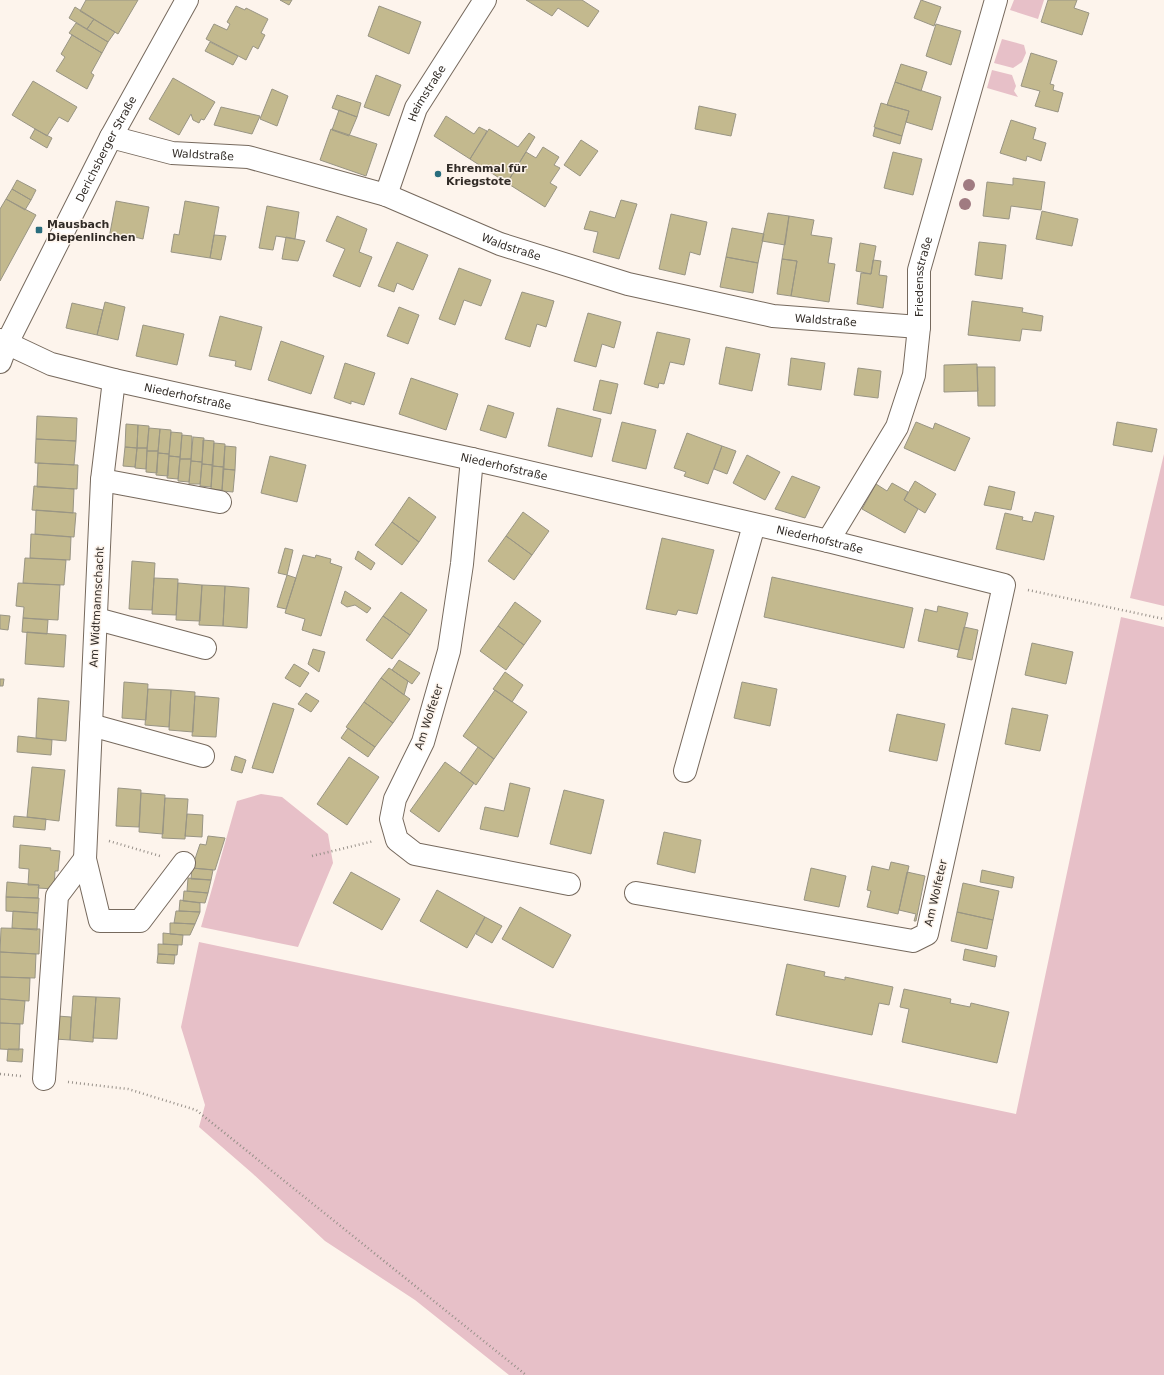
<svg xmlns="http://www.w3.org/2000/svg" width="1164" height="1375" font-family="'DejaVu Sans',sans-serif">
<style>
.green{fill:#e7c0c8}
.building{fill:#c3b98e;stroke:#999584}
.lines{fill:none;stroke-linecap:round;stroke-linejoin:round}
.minor-casing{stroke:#76695d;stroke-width:24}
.path{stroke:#979089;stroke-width:2.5;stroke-dasharray:1 3;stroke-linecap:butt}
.minor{stroke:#fff;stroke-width:22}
.tree{fill:#a07b81}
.poi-dot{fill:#296d7d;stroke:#fdf4ec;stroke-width:1.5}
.labels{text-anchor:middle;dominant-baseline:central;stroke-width:3;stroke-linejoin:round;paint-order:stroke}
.street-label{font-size:11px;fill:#322c27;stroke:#fdf4ec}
.poi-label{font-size:11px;font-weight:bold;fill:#322c27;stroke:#fdf4ec;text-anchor:start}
</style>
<rect width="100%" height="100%" fill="#fdf4ec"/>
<!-- green -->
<path class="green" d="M1014 0H1044L1038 19 1010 10Z
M1002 39 1024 45 1026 53 1022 62 1013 68 994 63Z
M992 70 1012 75 1016 86 1014 91 1018 97 987 88Z
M1164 454V606L1130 598Z
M1121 617 1164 627V1375H509L415 1300 325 1241 252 1173 199 1127 205 1105 181 1027 199 942 1016 1114Z
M261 794 282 797 328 834 333 863 298 947 201 927 237 801Z"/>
<!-- building -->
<path class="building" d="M86 0H138L118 34 80 11Z
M280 0H292L289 5Z
M526 0H582L599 11 588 27 558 8 552 16Z
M921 0 941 7 934 26 914 18Z
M1048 0H1077L1074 8 1089 13 1082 35 1041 22Z
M236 6 245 10 246 8 268 19 261 33 265 35 258 49 253 46 246 60 206 39 214 24 227 30 230 24 227 22Z
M379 6 421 22 409 54 368 36Z
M75 7 94 19 87 29 69 18Z
M94 19 115 32 108 42 87 29Z
M76 23 108 42 102 53 69 33Z
M936 24 961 31 951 65 926 56Z
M72 35 102 53 91 73 94 75 87 89 56 71 65 57 61 54Z
M210 42 238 56 233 65 205 51Z
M1031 53 1057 61 1050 84 1054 85 1053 90 1063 93 1058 112 1035 106 1040 91 1021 86Z
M901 64 927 72 921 91 895 82Z
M376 75 401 85 389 116 364 107Z
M173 78 215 102 204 120 201 119 199 123 193 120 191 114 179 135 149 119Z
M33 81 77 107 68 122 59 117 47 136 12 115Z
M895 82 941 97 932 130 906 122 909 111 887 105Z
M272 89 288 96 277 126 260 119Z
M337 95 361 103 357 117 332 108Z
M881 103 909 111 902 136 874 127Z
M699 106 736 114 731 136 695 129Z
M221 107 260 116 252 134 214 125Z
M339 110 357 117 349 136 332 130Z
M446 116 474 134 479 127 487 131 470 159 434 136Z
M1011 120 1036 128 1033 139 1046 143 1041 161 1027 156 1026 161 1000 153Z
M875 128 902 136 900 144 873 136Z
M35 129 52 138 47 148 30 138Z
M331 129 377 144 366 176 320 160Z
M489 129 518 147 529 133 535 137 507 183 470 159Z
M581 140 598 151 580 176 564 165Z
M543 147 559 157 554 165 560 168 550 183 557 187 545 207 507 183 526 152 536 158Z
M893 152 922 159 913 195 884 188Z
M1013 178 1045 182 1041 210 1011 206 1009 219 983 216 987 182 1013 185Z
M17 180 36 190 31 200 12 189Z
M12 189 31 200 25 210 6 199Z
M6 199 36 215 0 281V209Z
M621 200 637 204 619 259 593 252 598 232 584 229 590 211 615 218Z
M116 201 149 207 143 239 126 235 124 241 109 238Z
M185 201 219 207 210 258 171 252 174 234 179 235Z
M267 206 299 212 295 239 276 236 273 250 259 248Z
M1042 211 1078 219 1072 246 1036 239Z
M768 213 789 216 785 245 762 241Z
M671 214 707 222 700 255 690 252 685 275 659 269Z
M337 216 367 229 359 252 372 257 360 287 333 276 345 249 326 241Z
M789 216 814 220 811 235 832 238 828 263 835 264 829 302 791 296 797 261 782 259Z
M732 228 764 234 758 263 726 257Z
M214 235 226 236 221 260 210 258Z
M286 237 305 241 298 261 282 259Z
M397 242 428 255 413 290 397 283 394 292 378 286Z
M979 242 1006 245 1002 279 975 275Z
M860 243 876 246 871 274 856 271Z
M726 257 758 263 753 293 720 287Z
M782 259 797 261 791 296 777 294Z
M873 260 881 261 879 275 887 276 883 308 857 304 861 273 871 274Z
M459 268 491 280 481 306 464 300 455 325 439 319Z
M522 292 554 301 546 327 537 324 530 347 505 339Z
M972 301 1023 308 1022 312 1043 316 1041 331 1022 329 1020 341 968 335Z
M105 302 125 307 118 340 97 335Z
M72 303 103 310 97 335 66 328Z
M399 307 419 315 408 344 387 336Z
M588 313 621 322 614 348 602 344 596 367 574 361Z
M220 316 262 327 251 370 235 366 236 361 209 356Z
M143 325 184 334 177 365 136 356Z
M657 332 690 339 684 365 670 362 664 384 659 383 658 388 644 384Z
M281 341 324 356 311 394 268 380Z
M726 347 760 354 752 391 719 384Z
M791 358 825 363 821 390 788 385Z
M345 363 375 373 364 405 351 401V404L334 398Z
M977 364 978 391 944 392V365Z
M977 367H995V406H978Z
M858 368 881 371 878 398 854 395Z
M411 378 458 394 446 430 399 414Z
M600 380 618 384 611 414 593 410Z
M488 405 514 413 506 438 480 430Z
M557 408 601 419 592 457 548 446Z
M37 416 77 418 76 441 36 439Z
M622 422 656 430 646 469 612 461Z
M916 422 933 429 935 423 970 438 955 471 904 448Z
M1117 422 1157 429 1152 452 1113 445Z
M126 424 138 425 137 448 125 447Z
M138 425 149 426 147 448H137Z
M149 428 160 429 158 451H147Z
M160 429 171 430 169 454 158 453Z
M171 432 182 433 180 457 169 456Z
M687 433 722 446 708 484 684 476 686 472 674 468Z
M182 435 192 436 191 459H180Z
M193 437 204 438 202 462 191 461Z
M36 439 76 441 74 465 35 463Z
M203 440 214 441 213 465 202 464Z
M214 443 225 444 224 467 212 466Z
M225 446 236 447 235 470 223 469Z
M722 446 736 451 727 474 714 469Z
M125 447 137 448 135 467 123 466Z
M137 448H147L146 469 135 468Z
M147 451H158L157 473 146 472Z
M158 453 169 454 168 476 156 475Z
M747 455 780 472 765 500 733 483Z
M169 456 180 457 178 479 167 478Z
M270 456 306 465 297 502 261 493Z
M180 459H191L189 482 178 481Z
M191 461 202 462 200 484H189Z
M38 463 78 465 77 489 37 487Z
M202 464 213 465 211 487 200 486Z
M212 466 224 467 222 490 211 489Z
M223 469 235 470 233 492 222 491Z
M792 476 820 487 805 518 775 509Z
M915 481 936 494 925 513 904 500Z
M892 483 908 492 904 500 918 509 905 533 862 509 876 484 887 491Z
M34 486 74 489 73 513 32 510Z
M989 486 1015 492 1011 510 984 505Z
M409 497 436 517 419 542 392 522Z
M36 510 76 513 74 537 35 534Z
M523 512 549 531 532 555 506 536Z
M1035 512 1054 516 1044 560 996 549 1005 513 1023 517 1022 520 1032 522Z
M392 522 419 542 402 565 375 545Z
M31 534 71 537 70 560 30 558Z
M506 536 532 555 514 580 488 561Z
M662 538 714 550 697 614 678 610 676 615 646 609Z
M285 548 293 550 287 575 278 573Z
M358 551 375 563 371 570 355 559Z
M303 555 315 558 316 555 331 559 330 563 342 567 321 636 302 630 305 619 285 613Z
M25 558 66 560 64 585 23 583Z
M132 561 155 563 152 610 129 609Z
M287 575 296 578 286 609 277 607Z
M772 577 913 608 904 648 764 617Z
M154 578 178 579 176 615 152 614Z
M18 583 60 585 58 620 23 618 24 607 16 606Z
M178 583 202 585 200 621 176 620Z
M202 585 225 586 223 626 199 625Z
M225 586 249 588 247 628 223 626Z
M345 591 371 608 367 613 355 605 347 607 341 603Z
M401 592 427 610 410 635 383 616Z
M515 602 541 621 524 645 498 626Z
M938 606 968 613 959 650 918 641 925 609 937 612Z
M0 615 10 616 8 630 0 629Z
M383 616 410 635 392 659 366 640Z
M23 618 48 620 47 634 22 632Z
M498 626 524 645 506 670 480 651Z
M964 627 978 630 972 660 957 657Z
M27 632 66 635 64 667 25 664Z
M1032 643 1073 652 1066 684 1025 675Z
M313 649 325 652 319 672 308 664Z
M399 660 420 673 412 684 392 670Z
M294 664 309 673 300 687 285 678Z
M389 668 408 681 404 695 381 678Z
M505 672 523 685 512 702 493 689Z
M381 678 410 699 393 723 364 702Z
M0 679H4L3 686H0Z
M124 682 148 684 146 720 122 718Z
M742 682 777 689 770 726 734 718Z
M148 689 171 690 169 727 145 725Z
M171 690 195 692 193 732 169 730Z
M495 690 527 712 494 759 463 736Z
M306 693 319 701 311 712 298 704Z
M195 696 219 698 216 737 192 736Z
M38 698 69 701 66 741 36 738Z
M364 702 393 723 375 747 346 727Z
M273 703 294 709 273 773 252 768Z
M1012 708 1048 715 1040 751 1005 744Z
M897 714 945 724 937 761 889 751Z
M348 728 375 747 368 757 341 738Z
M18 736 52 740 51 755 17 752Z
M478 747 494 759 476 785 460 773Z
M235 756 246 760 242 773 231 770Z
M349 757 379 777 347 825 317 804Z
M445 762 474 783 439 832 410 811Z
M32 767 65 770 59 821 27 817Z
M510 783 530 788 518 837 480 829 485 807 504 811Z
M118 788 141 790 139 827 116 826Z
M564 790 604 800 591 854 550 844Z
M141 793 165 795 163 834 139 832Z
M165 798 188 799 185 839 162 838Z
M187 814 203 815 202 837 185 836Z
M14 816 46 819 45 830 13 827Z
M664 832 701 840 695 873 657 864Z
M208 836 225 838 215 870 192 868 200 844 206 845Z
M20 845 51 848 50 850 60 851 58 871H55L54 889 38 888 39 885H28L29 869 19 868Z
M891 862 909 866 898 914 867 907 871 891 867 890 872 866 889 870Z
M192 868 213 870 211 880 191 879Z
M811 868 846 876 839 907 804 900Z
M982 870 1014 877 1012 888 980 882Z
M351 872 400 899 382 930 333 903Z
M907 872 925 876 916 921H914L916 914 899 910Z
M188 878 211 880 208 893 187 891Z
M7 882 39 885 38 898 6 897Z
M963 883 999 891 993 920 957 912Z
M437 890 485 917 467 948 420 921Z
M184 891 208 893 205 903 183 901Z
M6 897 39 898 38 913 6 911Z
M180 900 200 903V912L179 911Z
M520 907 571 935 553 968 502 939Z
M13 911 38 913 37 930 12 928Z
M176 911H179L200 912 195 924 174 923Z
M957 912 993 920 987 949 951 941Z
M485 917 502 926 492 943 476 934Z
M170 923H174L195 924 190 935H183L170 934Z
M1 928 40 929 39 954 0 952Z
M163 933 183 935 182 945 163 944Z
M158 944 178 945 177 955 158 954Z
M965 949 997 956 995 967 963 960Z
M0 952 36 954 35 978 0 977Z
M158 954 175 955 174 964 157 963Z
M787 964 825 972 824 976 845 980V977L893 987 889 1005 879 1003 872 1035 776 1015Z
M0 977 30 978 29 1001 0 999Z
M904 989 951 999 950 1003 970 1007 971 1003 1009 1012 997 1063 902 1042 909 1009 900 1007Z
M73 996 96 997 93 1042 70 1040Z
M96 997 120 998 117 1039 93 1038Z
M0 999 25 1001 23 1024 0 1023Z
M57 1016 71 1017 70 1040 55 1039Z
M0 1023 20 1024 19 1050 0 1049Z
M8 1049H23L22 1062 7 1061Z"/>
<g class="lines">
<defs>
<g id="minor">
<path id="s1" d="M111 137 172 153 248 157 386 195 500 244 628 284 773 316 919 327"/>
<path id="s2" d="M386 195 416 108 485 0"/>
<path id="s3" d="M0 340 51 364 114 380 472 459 828 541 1004 585 927 934 913 941 636 893"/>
<path id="s4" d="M0 362 7 343 111 137 187 0"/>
<path d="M114 380 102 480 85 859 100 921H140L184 863"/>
<path d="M472 459 462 564 449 651 423 742 395 799 391 819 397 840 415 854 569 884"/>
<path d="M102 480 220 502"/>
<path id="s5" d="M828 541 897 427 914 375 919 327V270L996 0"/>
<path d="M97 619 205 648"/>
<path d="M91 725 203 756"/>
<path d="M685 771 754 525"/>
<path d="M44 1079 57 896 85 859"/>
</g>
</defs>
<!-- minor casing -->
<use href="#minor" class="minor-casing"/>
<!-- path -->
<path class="path" d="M1028 590 1164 619
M109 841 160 856
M312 856 374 841
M0 1074 21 1076
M68 1082 128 1089 196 1110 526 1375"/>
<!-- minor -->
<use href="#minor" class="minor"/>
</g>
<!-- trees -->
<g class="tree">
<circle cx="969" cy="185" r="6"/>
<circle cx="965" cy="204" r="6"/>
</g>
<!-- markers -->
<g class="poi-dot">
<circle cx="438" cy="174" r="4"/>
<rect x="35" y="226" width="8" height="8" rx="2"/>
</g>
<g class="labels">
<!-- street labels -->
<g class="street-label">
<text stroke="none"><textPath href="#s2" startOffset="110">Heimstraße</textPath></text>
<text stroke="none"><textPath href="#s4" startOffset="238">Derichsberger Straße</textPath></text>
<text stroke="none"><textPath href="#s1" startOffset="94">Waldstraße</textPath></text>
<text stroke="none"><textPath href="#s1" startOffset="418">Waldstraße</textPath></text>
<text stroke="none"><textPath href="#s5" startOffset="287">Friedensstraße</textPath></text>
<text stroke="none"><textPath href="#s1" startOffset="742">Waldstraße</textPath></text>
<text stroke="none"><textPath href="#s3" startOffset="197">Niederhofstraße</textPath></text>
<text stroke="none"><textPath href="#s3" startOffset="521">Niederhofstraße</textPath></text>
<text stroke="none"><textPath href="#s3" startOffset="845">Niederhofstraße</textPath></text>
<text transform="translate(97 607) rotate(-87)">Am Widtmannschacht</text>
<text transform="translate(429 717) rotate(-72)">Am Wolfeter</text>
<text transform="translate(936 893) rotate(-77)">Am Wolfeter</text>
</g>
<!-- poi labels -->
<g class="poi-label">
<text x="446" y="168">Ehrenmal für<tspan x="446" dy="13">Kriegstote</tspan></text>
<text x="47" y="224">Mausbach<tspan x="47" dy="13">Diepenlinchen</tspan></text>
</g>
</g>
</svg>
